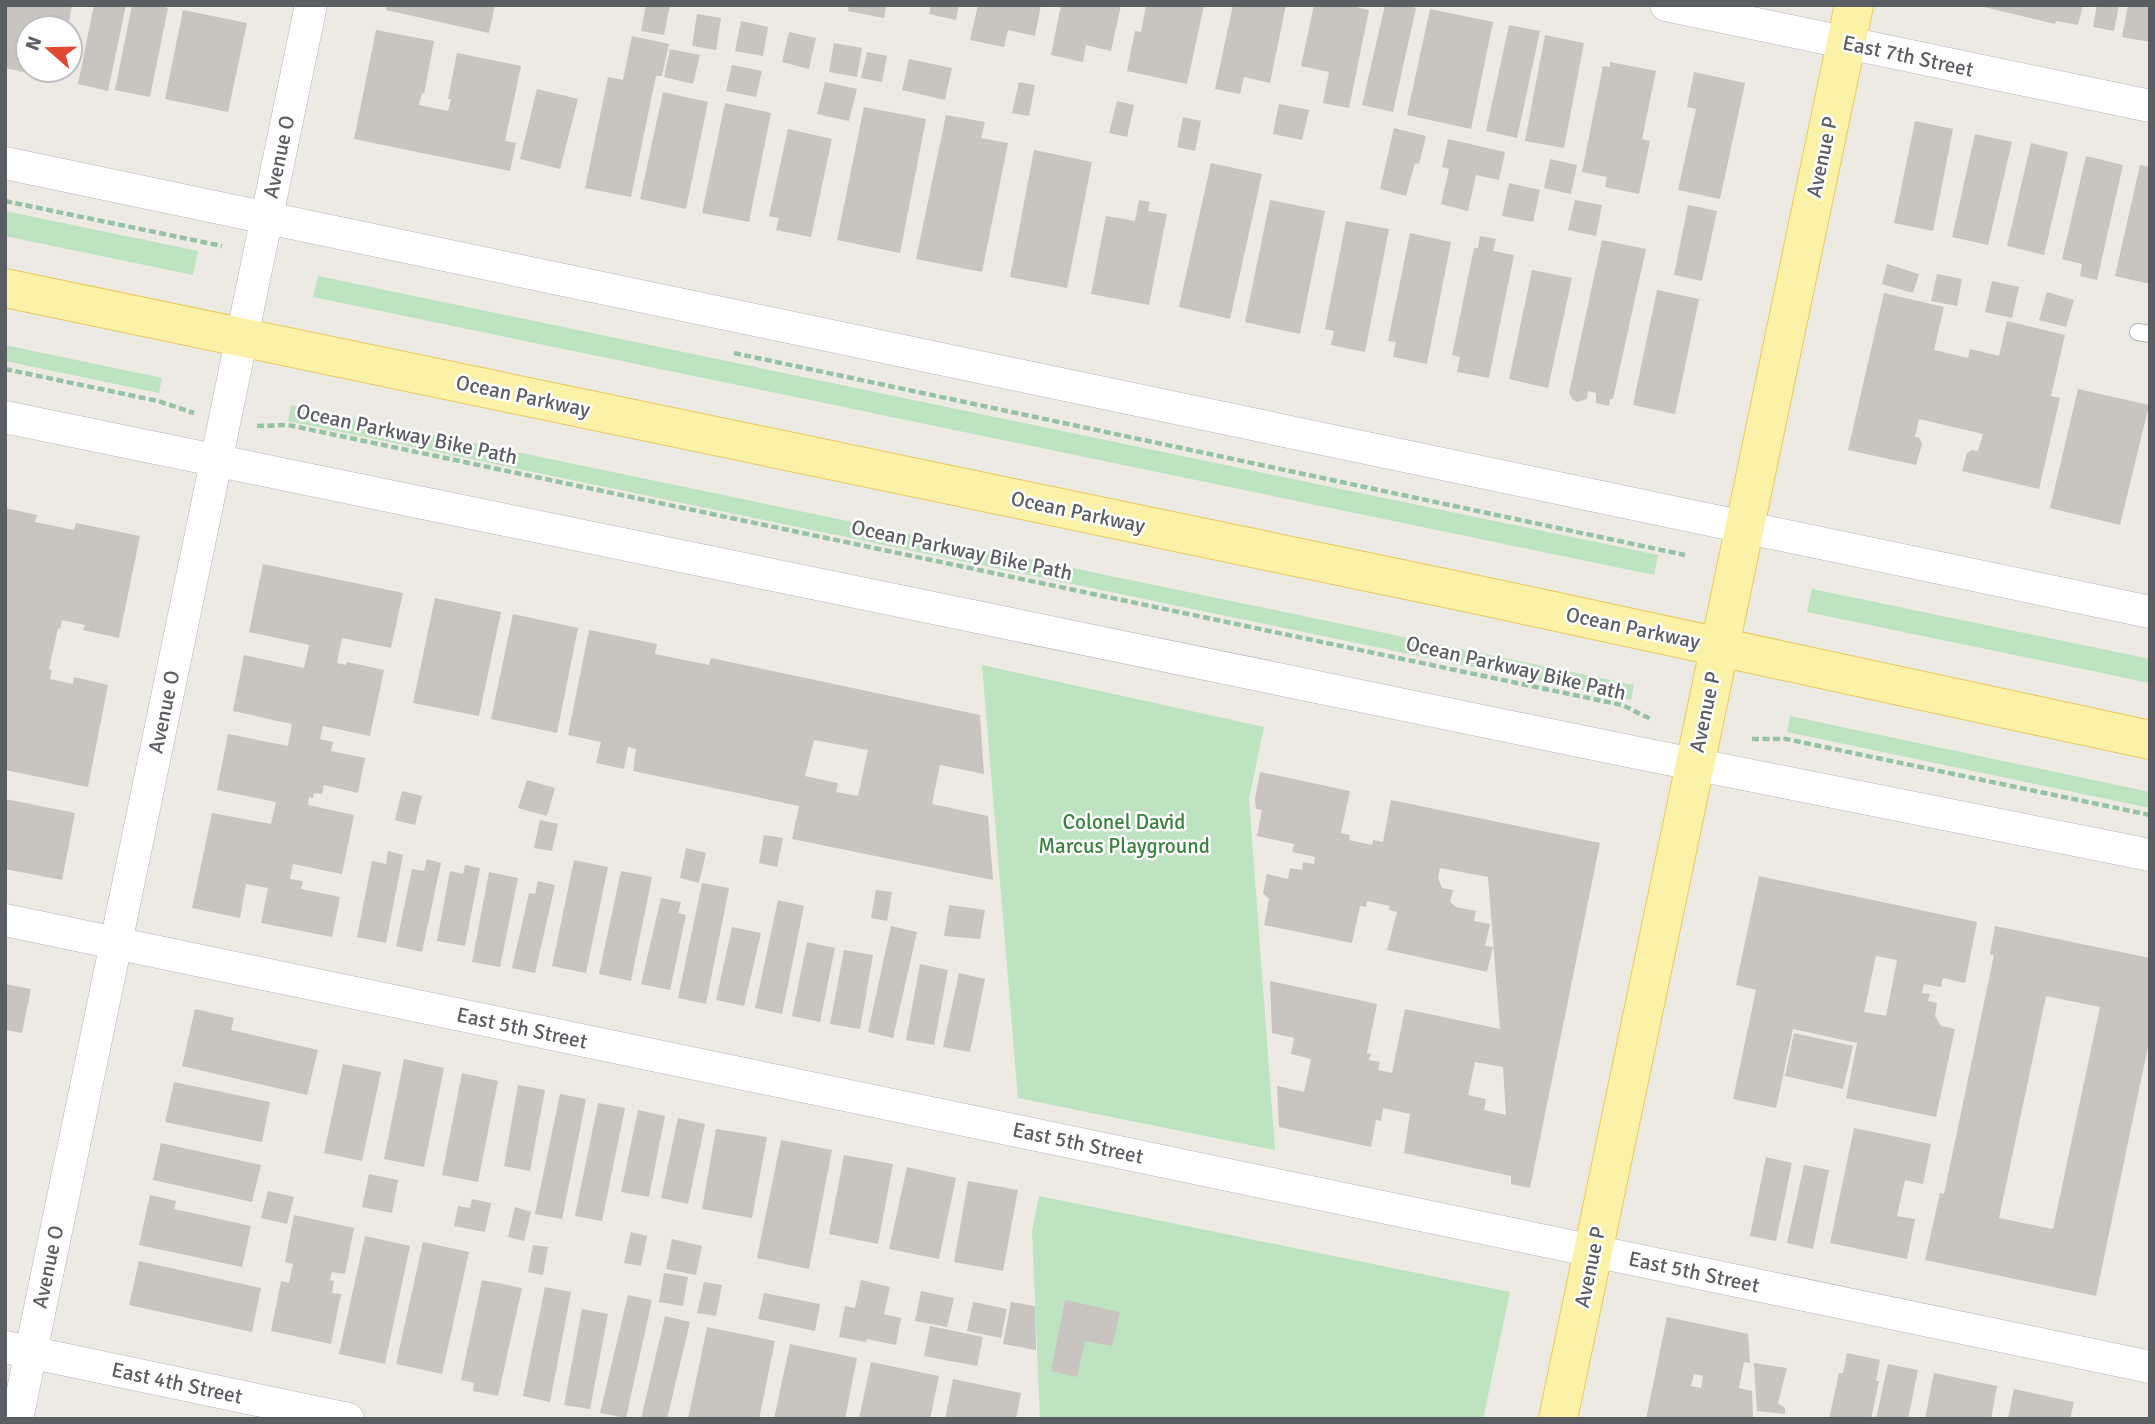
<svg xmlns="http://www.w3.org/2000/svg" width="2155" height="1424" font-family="Signika,sans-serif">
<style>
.green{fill:#bee3c0}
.building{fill:#c8c4bf;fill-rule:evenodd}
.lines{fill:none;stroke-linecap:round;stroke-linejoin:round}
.lane-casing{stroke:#b2b4b9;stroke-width:18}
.street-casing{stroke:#b2b4b9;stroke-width:33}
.primary-casing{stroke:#ecc95b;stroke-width:40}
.path{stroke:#96c2a4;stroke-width:4.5;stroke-dasharray:7 3.5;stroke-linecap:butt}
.lane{stroke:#fff;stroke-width:16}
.street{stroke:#fff;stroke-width:32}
.primary{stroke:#fcf2a7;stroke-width:38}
.labels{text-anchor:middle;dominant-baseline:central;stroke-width:5;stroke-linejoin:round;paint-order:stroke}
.street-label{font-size:21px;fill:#5a5d62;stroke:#fff}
.park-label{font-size:21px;fill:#38833e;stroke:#fff}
</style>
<rect width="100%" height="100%" fill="#eceae2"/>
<!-- green -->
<path class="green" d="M5 211 198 251 193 275 5 236Z
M318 276 1658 555 1654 575 313 297Z
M5 345 162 378 159 393 5 361Z
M291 405 1634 685 1631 700 288 421Z
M1812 589 2150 659V683L1807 612Z
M982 665 1264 727 1249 799 1275 1150 1018 1098Z
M1790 716 2150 792V808L1787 732Z
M1039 1196 1510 1292 1483 1419H1040L1032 1231Z"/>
<!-- building -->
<path class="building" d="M5 5H72L68 28H28V70H59L57 79 5 68Z
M94 5H126L108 91 78 84Z
M132 5H155L168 8 150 97 115 90Z
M387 5H495L489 33 386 10Z
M646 5H670L664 35 641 31Z
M849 5H886L884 18 848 11Z
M931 5H959L956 20 929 14Z
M978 5H1041L1035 36 1008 30 1004 47 970 40Z
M1061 5H1121L1111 51 1086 45 1083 62 1051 55Z
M1146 5H1204L1187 84 1127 71 1135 31 1141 32Z
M1233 5H1286L1270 83 1244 77 1240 94 1215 89Z
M1314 5H1348L1369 10 1349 108 1323 103 1329 72 1301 66Z
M1385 5H1404L1416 8 1393 112 1362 105Z
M1976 5H2083L2078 25 2056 21 2055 24Z
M2097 5H2119L2114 31 2093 27Z
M2128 5H2150V42L2122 37Z
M1430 9 1493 22 1471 129 1407 115Z
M183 10 247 23 228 112 165 99Z
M697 14 721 18 716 50 692 46Z
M741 21 768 27 763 56 735 51Z
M1509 25 1540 31 1517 138 1486 131Z
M376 30 434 41 424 94 422 93 419 105 448 111 451 99H448L457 53 521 66 505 141 516 143 510 171 354 139Z
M789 32 816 38 809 69 782 62Z
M1545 35 1584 43 1564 148 1525 141Z
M632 36 669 44 662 76H656L631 197 585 188 608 77 623 80Z
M834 43 862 48 857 77 829 72Z
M670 49 700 55 693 84 664 77Z
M867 52 887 56 882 82 861 78Z
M909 59 952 68 945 100 902 90Z
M1610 62 1656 71 1642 139 1650 141 1639 194 1605 187 1607 177 1582 172 1603 66 1610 67Z
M732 65 762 71 756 97 726 91Z
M1694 72 1745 83 1720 199 1678 190 1696 109 1687 107Z
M825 82 857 89 849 121 817 114Z
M1019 82 1035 85 1029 116 1012 113Z
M537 89 578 99 560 169 520 159Z
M663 92 708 102 686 209 640 199Z
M1117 101 1134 105 1127 137 1109 133Z
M725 103 771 113 749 222 702 213Z
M1279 104 1309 110 1302 140 1273 134Z
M864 107 926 119 900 253 837 240Z
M946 115 985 122 981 138 1008 143 982 272 916 259Z
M1183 117 1201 121 1195 151 1177 147Z
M1915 121 1953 129 1933 231 1894 223Z
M1394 128 1426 136 1419 164 1415 163 1406 196 1380 189Z
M788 129 832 139 811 237 776 230 779 218 769 216Z
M1975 134 2012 142 1988 245 1952 237Z
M1448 139 1505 152 1499 180 1476 175 1468 211 1441 204 1449 169 1442 167Z
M2031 143 2068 152 2044 255 2007 246Z
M1034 150 1092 162 1067 288 1010 277Z
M2086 156 2123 165 2097 280 2080 276 2082 264 2062 259Z
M1550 159 1577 165 1571 194 1544 188Z
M1211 163 1262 174 1230 319 1179 307Z
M2140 165 2150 167V284L2115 276Z
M1509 183 1540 190 1533 222 1502 216Z
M1139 200 1150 202 1148 211 1167 214 1149 305 1091 294 1106 216 1135 221Z
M1270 200 1325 211 1300 334 1245 322Z
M1575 200 1602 205 1596 236 1568 230Z
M1688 205 1717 211 1702 281 1674 275Z
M1346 221 1389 229 1365 352 1331 345 1334 331 1325 329Z
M1410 233 1451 242 1427 364 1393 357 1396 342 1388 341Z
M1480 236 1496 239 1493 251 1514 255 1489 378 1457 372 1460 357 1452 355 1474 248H1478Z
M1602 240 1646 249 1613 399H1610L1609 406 1596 403V393L1588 391 1587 399 1577 402 1572 399 1569 393Z
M1887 264 1919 274 1913 293 1882 284Z
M1532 270 1572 278 1548 388 1509 379Z
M1937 274 1962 279 1957 306 1931 301Z
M1992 281 2019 287 2012 318 1985 312Z
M1657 290 1699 299 1675 414 1633 405Z
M2047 292 2074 300 2066 327 2039 320Z
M1884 293 1944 307 1934 350 1968 358 1970 349 1999 356 2007 321 2065 335 2051 396 2060 398 2039 489 1962 471 1967 453 1972 450 1978 451 1983 434 1919 419 1915 437H1919L1922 444 1916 465 1848 450Z
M2078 389 2149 405 2120 525 2050 508Z
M5 508 37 515 35 522 74 530 76 523 140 536 119 638 83 630 85 625 62 620 60 629 58 628 49 669 52 670 50 679 73 684 74 677 108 685 88 787 5 770Z
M263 564 403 593 391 648 342 638 337 663 346 665 347 662 384 670 370 736 323 726 320 739 333 742 331 751 365 758 358 793 324 785 322 794 314 793 313 798 309 797 308 805 354 815 342 874 293 864 290 879 303 881 301 889 340 897 332 937 261 923 268 888 246 884 240 918 192 908 212 813 271 824 276 802 217 790 228 734 288 746 292 724 233 711 244 655 304 668 309 645 249 632Z
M435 598 501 612 479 716 413 703Z
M513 614 578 628 557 733 491 719Z
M589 630 657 644 655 654 709 665 711 658 980 715 984 774 940 765 932 804 988 816 993 880 792 839 799 806 633 771 636 749 628 747 624 769 596 763 601 742 568 735ZM814 740 868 750 858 796 836 792 838 783 805 776Z
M1260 772 1350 791 1341 833 1350 835 1349 840 1372 845 1373 840 1383 842 1391 800 1600 843 1530 1188 1511 1184V1176L1404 1153 1410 1114 1383 1108 1381 1121 1376 1120 1371 1147 1279 1127 1277 1086 1304 1092 1311 1059 1291 1054 1294 1038 1272 1033 1270 981 1377 1004 1367 1053 1371 1054 1369 1060 1380 1062 1378 1070 1392 1073 1405 1009 1500 1029 1488 877 1440 868 1438 878 1442 888 1453 890 1450 902 1456 907 1476 911 1474 921 1490 924 1485 946 1493 947 1487 972 1387 950 1397 912 1389 910 1390 906 1367 901 1366 907 1360 906 1352 943 1264 925 1269 899 1263 893 1267 874 1288 879 1290 868 1302 870 1303 862 1314 864 1315 857 1292 852 1294 844 1257 836 1262 810 1256 809 1255 799ZM1475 1062 1503 1067 1506 1115 1484 1110 1486 1099 1468 1095Z
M527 780 555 788 547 816 518 808Z
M402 791 422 796 415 825 395 820Z
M5 799 75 813 62 880 5 869Z
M540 820 558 824 552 851 534 848Z
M764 835 783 838 777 867 759 863Z
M686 848 706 853 699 883 680 878Z
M388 851 403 855 386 943 357 937 372 861 386 864Z
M427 859 441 863 422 952 396 946 412 869 424 871Z
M574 860 608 867 586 973 552 966Z
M465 865 480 868 465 946 437 941 450 871 463 874Z
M621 871 652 877 631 981 599 974Z
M489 872 518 878 500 967 472 962Z
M1759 876 1977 922 1965 983 1943 978 1941 987 1924 984 1922 993 1930 994 1928 1001 1937 1003 1935 1016 1941 1026 1955 1029 1936 1117 1846 1098 1857 1043 1793 1029 1776 1108 1733 1099 1756 990 1736 985ZM1876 956 1897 960 1886 1016 1864 1012Z
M538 881 555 885 535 973 512 968 529 893 535 894Z
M702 883 729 888 706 1004 678 998Z
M876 890 892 892 887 921 871 918Z
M661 898 681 902 678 913 686 915 670 990 641 984Z
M778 900 804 906 782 1014 755 1008Z
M949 905 985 910 980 939 944 936Z
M891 926 917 932 893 1038 868 1032Z
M1995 926 2150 958V1037L2096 1296 1925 1260 1940 1193 1944 1194 1994 955 1990 954ZM2046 996 2100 1007 2053 1229 1999 1218Z
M732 927 761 933 744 1006 716 1000Z
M807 942 835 948 820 1022 792 1016Z
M844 950 873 955 860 1029 830 1024Z
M920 964 948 970 934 1045 906 1040Z
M959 973 985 979 970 1052 943 1047Z
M5 984 31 989 22 1033 5 1030Z
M195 1009 234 1018 231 1030 318 1050 307 1095 182 1066Z
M1794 1033 1853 1046 1843 1089 1785 1076Z
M404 1059 444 1068 424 1167 384 1159Z
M343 1064 381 1072 362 1161 324 1153Z
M462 1073 498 1081 478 1182 442 1175Z
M174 1082 270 1102 262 1142 165 1122Z
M518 1085 545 1090 530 1171 504 1166Z
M560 1094 586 1099 562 1219 535 1214Z
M598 1103 625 1108 602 1221 575 1216Z
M638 1110 665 1116 649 1197 621 1192Z
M678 1118 705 1124 688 1204 661 1198Z
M1854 1128 1931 1144 1923 1184 1905 1180 1897 1216 1915 1219 1907 1259 1830 1243Z
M716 1129 767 1137 752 1218 702 1209Z
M781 1140 832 1150 809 1269 757 1258Z
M161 1143 261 1165 252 1202 153 1180Z
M844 1155 893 1164 878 1244 829 1234Z
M1766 1157 1792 1163 1776 1241 1750 1236Z
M1804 1165 1829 1170 1813 1249 1787 1243Z
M907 1167 956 1178 939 1259 889 1249Z
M369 1174 398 1180 392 1213 362 1207Z
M968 1181 1018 1190 1003 1271 954 1262Z
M268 1191 294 1197 287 1224 261 1218Z
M150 1195 176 1201 174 1209 251 1226 242 1267 139 1245Z
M472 1199 491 1203 485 1232 454 1226 458 1206 470 1208Z
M515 1207 531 1212 524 1241 508 1237Z
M294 1215 354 1228 345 1274 332 1272 330 1280 334 1281 332 1293 341 1294 331 1344 271 1331 281 1281 289 1283 293 1264 285 1262Z
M631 1232 647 1236 641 1266 624 1263Z
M365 1236 410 1246 385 1364 339 1354Z
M672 1239 702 1246 696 1275 666 1269Z
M423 1242 469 1252 442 1374 396 1364Z
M533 1245 548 1247 543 1275 528 1272Z
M139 1261 261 1288 252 1332 129 1305Z
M664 1273 688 1277 683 1306 659 1302Z
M482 1280 522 1288 498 1396 473 1391 474 1383 461 1380Z
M861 1280 890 1287 884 1314 901 1318 896 1345 867 1339 866 1342 839 1337 845 1306 855 1308Z
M704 1282 722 1285 716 1316 697 1313Z
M545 1287 571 1292 550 1402 523 1396Z
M921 1291 954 1298 947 1327 915 1321Z
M764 1293 820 1304 815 1331 758 1319Z
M628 1295 652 1300 626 1418 600 1413Z
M1065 1300 1120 1312 1112 1346 1085 1341 1077 1377 1051 1371Z
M973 1302 1007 1309 1001 1338 967 1331Z
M1011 1302 1035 1306 1036 1350 1003 1344Z
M582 1309 608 1314 590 1409 564 1405Z
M665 1316 690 1322 667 1419H641Z
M1667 1317 1748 1334 1750 1363 1744 1362 1739 1388 1752 1391 1753 1419H1646ZM1694 1374 1703 1376 1701 1388 1691 1386Z
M930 1326 983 1337 977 1366 924 1356Z
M707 1327 775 1341 759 1419H688Z
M790 1344 857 1358 845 1419H774Z
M1847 1353 1880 1360 1876 1381H1879L1871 1419H1829L1839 1373H1843Z
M871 1362 939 1376 930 1419H859Z
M1754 1363 1787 1368 1778 1403 1785 1408V1414L1757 1411Z
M1888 1364 1918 1370 1908 1419H1876Z
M1934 1373 1997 1386 1991 1419H1925Z
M953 1379 1021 1393 1016 1419H945Z
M2014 1389 2074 1402 2070 1419H2008Z"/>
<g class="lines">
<defs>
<path id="lane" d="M2138 332 2150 334"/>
<path id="street" d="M1666 5 2150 106
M5 163 2150 612
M5 417 1633 752 2150 855
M5 920 2150 1367
M5 1347 348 1419
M17 1419 311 5"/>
<path id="primary" d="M5 288 1488 597 2150 740
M1558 1419 1854 5"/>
</defs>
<!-- lane casing -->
<use href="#lane" class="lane-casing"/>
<!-- street casing -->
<use href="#street" class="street-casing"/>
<!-- primary casing -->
<use href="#primary" class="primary-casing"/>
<!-- path -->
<path class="path" d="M5 201 222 246
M734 353 1685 555
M5 369 158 401 194 413
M257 426 288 425 1622 705 1651 719
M1752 739H1786L2150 815"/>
<!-- lane -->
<use href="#lane" class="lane"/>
<!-- street -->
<use href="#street" class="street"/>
<!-- primary -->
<use href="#primary" class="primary"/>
</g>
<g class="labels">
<!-- street labels -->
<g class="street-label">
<text transform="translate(1908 56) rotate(12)">East 7th Street</text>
<text transform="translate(279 157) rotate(-78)">Avenue O</text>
<text transform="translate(1822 157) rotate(-78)">Avenue P</text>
<text transform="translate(523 396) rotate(12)">Ocean Parkway</text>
<text transform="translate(407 434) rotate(12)">Ocean Parkway Bike Path</text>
<text transform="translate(1078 512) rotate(12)">Ocean Parkway</text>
<text transform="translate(962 550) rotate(12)">Ocean Parkway Bike Path</text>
<text transform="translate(1633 628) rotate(12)">Ocean Parkway</text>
<text transform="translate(1516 668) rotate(13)">Ocean Parkway Bike Path</text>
<text transform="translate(164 712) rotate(-78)">Avenue O</text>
<text transform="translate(1705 712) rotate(-78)">Avenue P</text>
<text transform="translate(522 1028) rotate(12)">East 5th Street</text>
<text transform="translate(1078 1143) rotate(12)">East 5th Street</text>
<text transform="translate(48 1267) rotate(-78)">Avenue O</text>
<text transform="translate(1590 1267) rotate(-78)">Avenue P</text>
<text transform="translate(1694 1272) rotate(12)">East 5th Street</text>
<text transform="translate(177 1383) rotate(12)">East 4th Street</text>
</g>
<!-- park labels -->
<g class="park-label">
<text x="1124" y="822">Colonel David<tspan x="1124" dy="24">Marcus Playground</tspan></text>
</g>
</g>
<!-- border -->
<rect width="2155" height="1424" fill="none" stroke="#5a5d62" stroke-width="14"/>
<!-- north arrow -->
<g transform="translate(49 49) rotate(290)"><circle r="33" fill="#ffffff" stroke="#bdbec0" stroke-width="2"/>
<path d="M0-5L12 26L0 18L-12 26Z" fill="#e24732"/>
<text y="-10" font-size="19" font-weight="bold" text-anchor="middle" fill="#5a5d62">N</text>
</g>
</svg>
